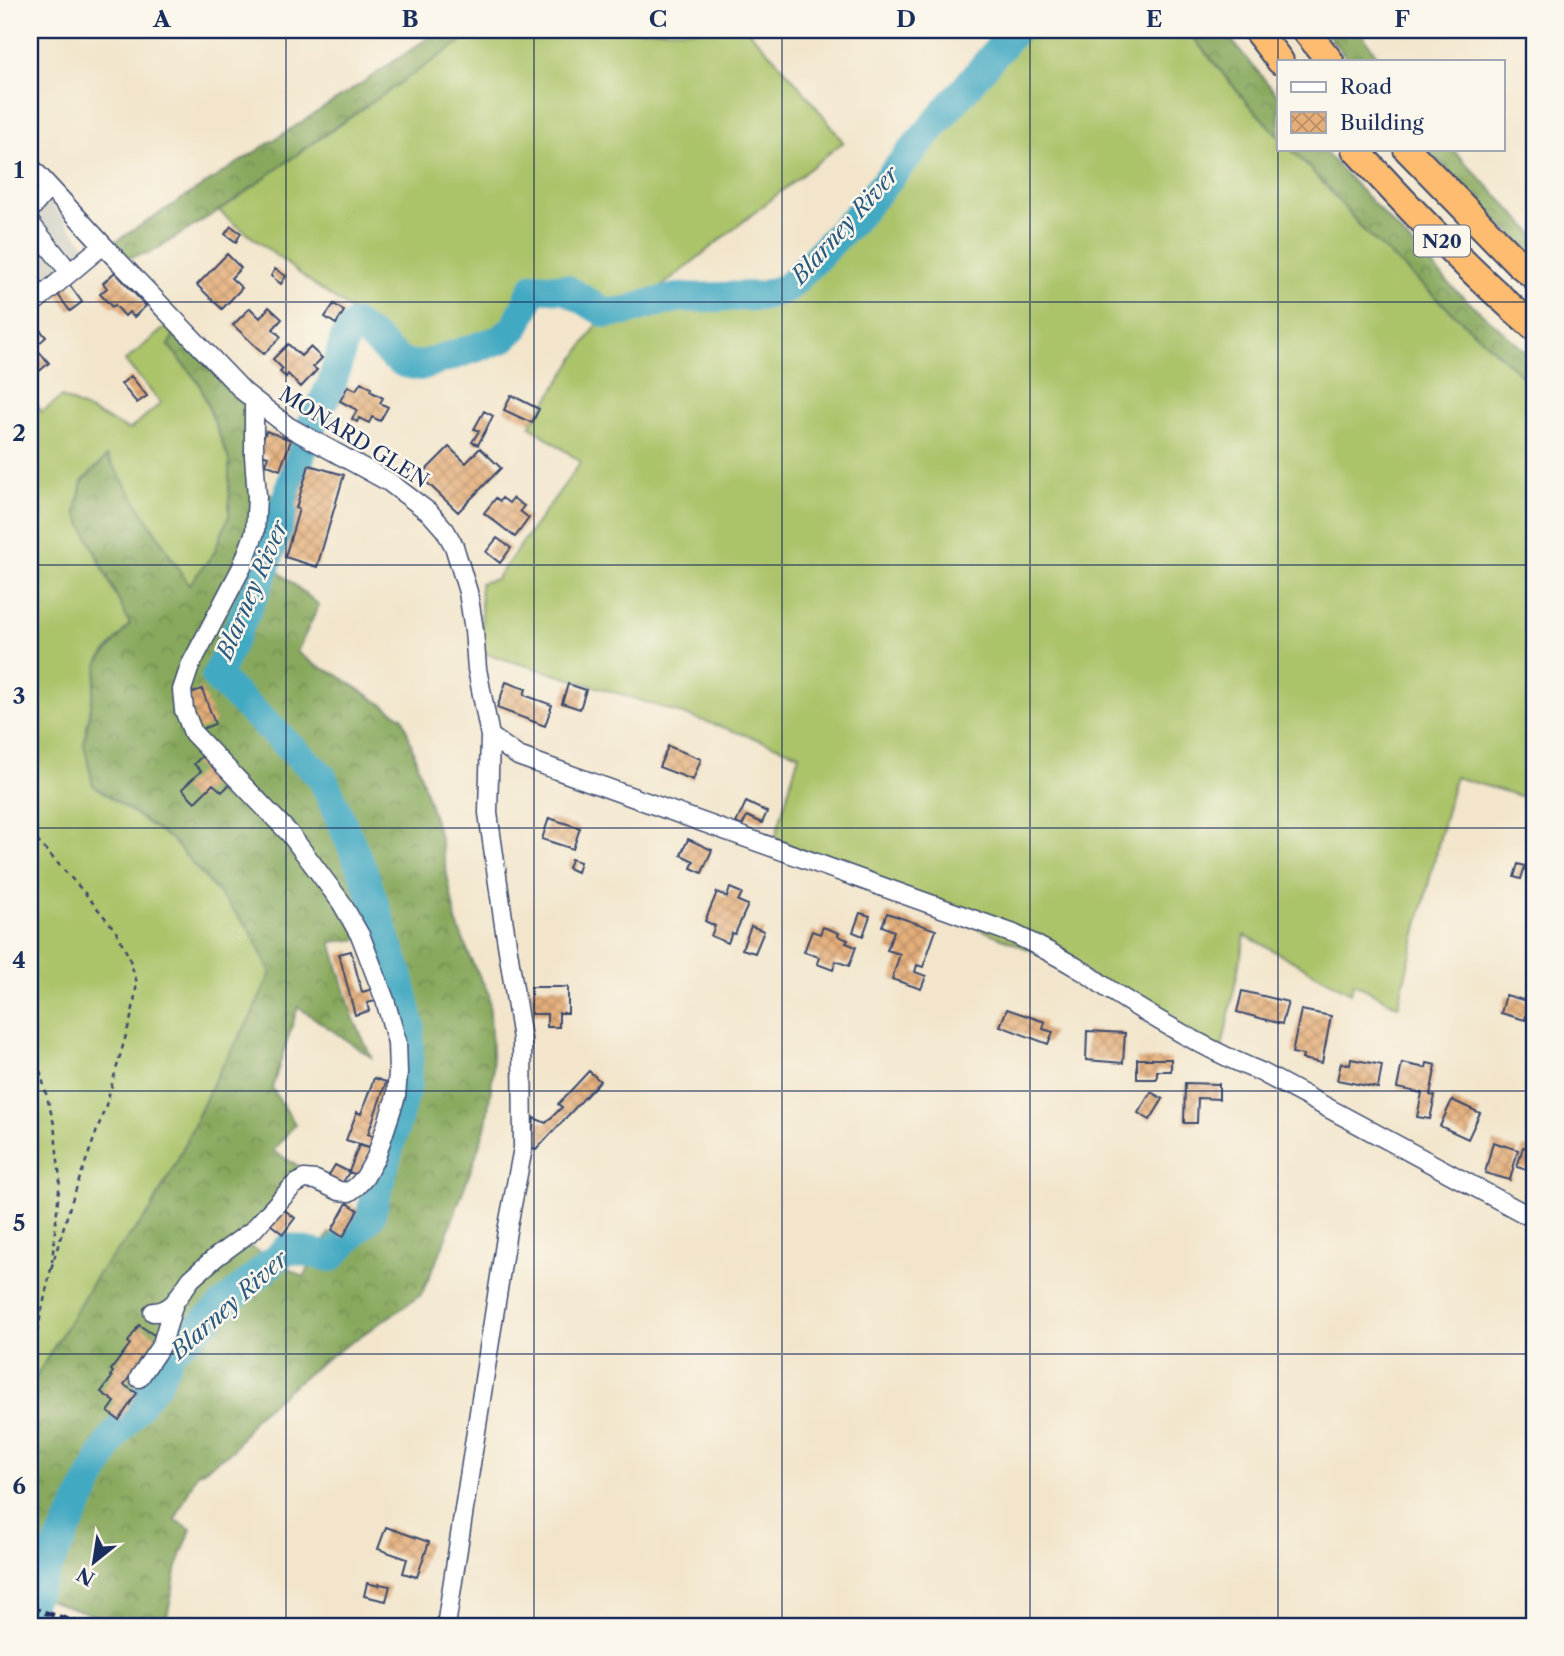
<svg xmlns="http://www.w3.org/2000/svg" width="1564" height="1656" font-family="'Libre Caslon Text',serif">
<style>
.industrial{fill:#c5c5b8}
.grass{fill:#abc369;stroke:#637964;stroke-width:2}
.forest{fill:url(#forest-crowns);stroke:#526c5e;stroke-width:2;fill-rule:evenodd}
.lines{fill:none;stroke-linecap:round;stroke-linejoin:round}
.river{stroke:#42a9c2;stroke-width:30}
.building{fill:url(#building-cross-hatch)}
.minor-casing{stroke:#3b4a6e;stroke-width:21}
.highway-casing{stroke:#3b4a6e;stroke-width:30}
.path{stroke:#3b4a6e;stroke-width:2.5;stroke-dasharray:5 5;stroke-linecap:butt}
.minor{stroke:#fff;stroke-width:18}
.highway{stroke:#fdbc70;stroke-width:26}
.rail{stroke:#1b2f5e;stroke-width:5;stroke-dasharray:10 5;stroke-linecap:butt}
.grid{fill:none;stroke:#1b2f5e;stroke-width:2;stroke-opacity:0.55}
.labels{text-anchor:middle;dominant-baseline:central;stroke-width:5;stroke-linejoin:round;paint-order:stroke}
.shield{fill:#fbf7ec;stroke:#5e6b89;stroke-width:2}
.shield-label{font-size:19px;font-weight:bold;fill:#1b2f5e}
.street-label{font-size:21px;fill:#1b2f5e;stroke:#fbf7ec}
.water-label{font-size:23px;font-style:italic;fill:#295a81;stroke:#fbf7ec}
.neatline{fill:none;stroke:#1b2f5e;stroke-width:2.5}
.grid-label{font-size:23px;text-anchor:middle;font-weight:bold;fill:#1b2f5e}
</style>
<defs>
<pattern id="forest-crowns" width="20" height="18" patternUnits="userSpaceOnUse" patternTransform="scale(1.75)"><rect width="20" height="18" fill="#88a95d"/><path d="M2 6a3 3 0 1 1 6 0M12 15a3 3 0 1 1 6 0" fill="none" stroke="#6e8a50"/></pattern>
<pattern id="building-cross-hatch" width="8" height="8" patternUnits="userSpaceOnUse" patternTransform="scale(1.75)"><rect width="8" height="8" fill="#e5ae79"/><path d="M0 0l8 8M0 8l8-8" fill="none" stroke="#b98e66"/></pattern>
</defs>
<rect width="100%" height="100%" fill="#fbf7ec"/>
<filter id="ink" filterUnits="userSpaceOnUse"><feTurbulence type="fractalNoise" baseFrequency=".0143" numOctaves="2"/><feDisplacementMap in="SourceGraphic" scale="14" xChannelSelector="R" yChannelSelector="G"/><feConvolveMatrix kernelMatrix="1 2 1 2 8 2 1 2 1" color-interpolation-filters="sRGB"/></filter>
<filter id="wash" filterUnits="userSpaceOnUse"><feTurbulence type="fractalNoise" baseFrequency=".00686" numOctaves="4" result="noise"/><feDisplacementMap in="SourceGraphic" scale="28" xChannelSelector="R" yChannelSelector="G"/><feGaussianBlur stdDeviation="1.57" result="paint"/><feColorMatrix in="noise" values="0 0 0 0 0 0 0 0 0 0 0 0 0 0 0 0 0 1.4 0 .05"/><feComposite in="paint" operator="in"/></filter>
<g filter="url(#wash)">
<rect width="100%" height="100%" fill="#f2e5cb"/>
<!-- industrial -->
<path class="industrial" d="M32 180 89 250 30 299V182Z"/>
<!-- grass -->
<path class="grass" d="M475 30H747C783 65 814 102 843 142L651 295 629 309 574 284 539 278 528 283 515 313 496 329 463 347 426 354 408 350 393 342 360 316 316 286 231 221 218 210Z
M1015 30H1187L1248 104 1279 136V149H1291L1329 189 1365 232 1445 306 1534 386V800L1455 777 1398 1006 1354 983 1351 993 1245 935 1221 1054 1086 973 864 881 775 838 799 754C695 716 590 684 483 653L480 583 496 579 581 462 530 426 600 320 645 305 677 298 761 296 787 288 875 194Z
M167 326 174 334 169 346 199 383 229 460V516L214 553 189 585 107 456 82 482 76 512 130 624 99 661 93 785 172 840 249 928 271 973 252 1015 216 1077 177 1161 149 1213 97 1275 30 1387V398L42 412 62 397 129 430 161 403 125 361Z"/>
<!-- forest -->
<path class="forest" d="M440 30H478L321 137 229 204 152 252 127 258 112 244 359 85Z
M1187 30H1223L1279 97V136L1248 104Z
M1324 30H1359L1381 61H1349Z
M1291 149H1322L1454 289 1534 359V386L1445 306 1365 232 1329 189Z
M1428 149H1452L1534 234V255L1471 195Z
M175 331 248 403V478L292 509 275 569 319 605 297 652 315 665 337 675 403 718 440 838 456 921 472 962 489 994 493 1073 486 1125 473 1164 440 1253 421 1295 322 1362 256 1416 233 1450 196 1475 175 1520 191 1529 177 1567 167 1617 194 1626H127L30 1594V1387L97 1275 149 1213 177 1161 216 1077 251 1017 271 973 249 928 172 840 93 785 84 744 99 661 130 624 76 512 82 482 107 456 189 585 214 553 229 516V460L199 383 169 346ZM369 938 404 1083 381 1160 359 1211 343 1240 329 1233 304 1277 240 1241 303 1169 273 1151 295 1124 272 1088 298 1007 371 1057 353 1017 331 942Z"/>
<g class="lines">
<!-- river -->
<path class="river" d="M30 1602 111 1440 158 1381 170 1352 288 1248 331 1257 370 1217 407 1083 410 1025 398 974 364 874 322 777 216 677 264 571 303 447 312 424 332 383 346 334 355 325 377 341 391 355 404 363 420 366 502 339 516 326 534 287 566 289 606 313 627 311 645 305 677 298 761 296 787 288 855 218 1015 30"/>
</g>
<g id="blocks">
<!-- building -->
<path class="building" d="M231 226 241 233 236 242 225 234Z
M227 254 241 268 231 278 242 288 222 309 197 285Z
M275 269 286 276 281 284 271 276Z
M115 272 146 306 134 317 129 312 125 316 115 305 112 307 100 294 107 288 103 283Z
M69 284 82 302 70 311 56 292Z
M334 304 344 311 336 324 325 317Z
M269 307 282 319 273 329 281 337 264 354 233 325 250 308 260 318Z
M36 325 46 337 35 347 49 363 37 373 30 365V331Z
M288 344 301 356 310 347 322 358 313 367 317 370 301 387 288 374 286 377 280 372 283 369 273 359Z
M131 376 147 396 137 403 121 384Z
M361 382 371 388 370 391 383 398 380 403 388 407 380 421 372 417 369 423 359 418 357 422 352 419 357 410 340 401 348 386 356 390Z
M511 395 539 409 532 423 504 410Z
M484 411 493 416 478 445 472 442 479 431 474 429Z
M266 431 291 440 280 470 265 464 268 456 258 453Z
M449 447 466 463 480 448 501 468 458 512 420 476Z
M309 465 344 475 317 567 285 557 299 509 296 508Z
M496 498 500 501 502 498 509 503 513 498 524 506 520 511 529 518 515 537 484 513Z
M497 538 511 548 500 563 486 552Z
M506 682 526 689 524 695 552 705 545 726 497 708Z
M568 684 586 690 580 709 562 703Z
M202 689 215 724 199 730 186 695Z
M668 746 701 759 693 780 659 767Z
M203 755 231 783 222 792 213 784 195 802 182 789 201 771 194 764Z
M746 802 767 812 762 823 747 816 742 826 736 823Z
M549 818 580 828 573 849 542 839Z
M688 839 712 850 702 873 691 868 694 861 681 855Z
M571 859 580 862 577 872 568 868Z
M1518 864 1525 866 1521 879 1514 877Z
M730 888 742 893 738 901 748 905 735 934 732 933 728 943 711 936 715 926 705 921 717 892 727 897Z
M860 913 870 916 863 936 853 932Z
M887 913 936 930 923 967 917 965 915 972 926 976 921 989 892 979 900 954 887 950 894 931 882 926Z
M751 926 764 931 755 953 742 949Z
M823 927 839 933 838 936 848 940 846 943 856 947 849 966 836 961 833 970 817 964 819 957 804 952 812 931 820 934Z
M351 951 362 992 373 989 376 1001 367 1003 369 1011 355 1015 339 954Z
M531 987H568V1013H559V1027H547V1014H531Z
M1242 991 1288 1002 1282 1024 1237 1012Z
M1506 995 1530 1002 1525 1020 1501 1013Z
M1007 1009 1045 1022 1043 1029 1053 1032 1048 1044 1000 1026Z
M1301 1010 1331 1016 1322 1063 1302 1059 1303 1055 1292 1053Z
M1087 1031 1125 1033 1123 1063 1086 1060Z
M1137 1059H1171V1071H1157V1079H1137Z
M1351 1059 1382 1065 1378 1088 1337 1080 1341 1063 1350 1065Z
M1402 1063 1426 1068 1427 1063 1436 1065 1430 1095 1435 1096 1430 1119 1417 1117 1422 1093 1397 1088Z
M589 1071 600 1081 536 1150 531 1148 534 1118 546 1123 562 1107 558 1104Z
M374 1078 386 1082 368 1134 374 1136 370 1147 346 1140 357 1112 361 1114Z
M1185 1083 1219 1084V1099L1198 1098 1197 1123H1184Z
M1151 1092 1163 1099 1150 1120 1138 1113Z
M1452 1100 1480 1113 1468 1139 1440 1126Z
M1493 1142 1518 1150 1510 1180 1485 1173Z
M359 1145 370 1149 360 1176 349 1172Z
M1523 1147 1534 1150V1172L1517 1167Z
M335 1165 349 1172 340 1188 326 1180Z
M347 1203 358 1210 343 1237 332 1230Z
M282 1208 295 1218 283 1234 270 1224Z
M139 1325 157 1337 124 1385 137 1393 119 1420 108 1412 115 1402 101 1392 112 1377 110 1376 113 1372 111 1370 130 1344 128 1342Z
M386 1527 429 1542 417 1577 403 1573 407 1559 378 1549Z
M367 1583 379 1586V1584L390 1586 386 1601 364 1596Z"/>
</g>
</g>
<g filter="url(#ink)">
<use href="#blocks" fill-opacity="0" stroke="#3b4a6e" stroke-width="2"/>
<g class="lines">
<defs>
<path id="minor" d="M30 166 103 245 244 392 289 427 389 482 430 513 445 530 454 546 468 592 474 630 477 669 490 736 488 813 504 925 522 1039 523 1148 507 1231 446 1626
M30 210 49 187
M30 223 63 264
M30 306 103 245
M490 736 518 756 1014 934C1039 946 1063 959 1086 973 1095 979 1103 986 1113 992 1160 1022 1209 1051 1261 1072L1527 1215 1534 1217
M153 1312C162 1312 167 1309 174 1303
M139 1378 162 1344 174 1303 191 1279 216 1257 253 1230 293 1186 304 1179 316 1180 339 1191 349 1192 357 1186 365 1177 376 1157 396 1096 398 1073 397 1042 385 1000 361 937 341 902 290 834 193 733 184 710 182 690 190 666 242 567 255 532 257 497 254 456V400"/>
<path id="highway" d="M1256 30 1280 61
M1305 30 1330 61
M1355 149C1412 211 1470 272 1534 327
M1407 149 1519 264 1534 276"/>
</defs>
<!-- minor casing -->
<use href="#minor" class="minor-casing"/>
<!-- highway casing -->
<use href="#highway" class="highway-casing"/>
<!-- path -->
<path class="path" d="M30 833 84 892 116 931 129 957 137 983 132 1014 106 1105 71 1203 51 1269
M30 1032 54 1124 60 1179 52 1262
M35 1341 51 1269"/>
<!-- minor -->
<use href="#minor" class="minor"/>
<!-- highway -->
<use href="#highway" class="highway"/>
<!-- rail -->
<path class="rail" d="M30 1608 89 1626"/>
</g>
</g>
<!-- grid -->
<path class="grid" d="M286 30V1626M534 30V1626M782 30V1626M1030 30V1626M1278 30V1626M30 302H1534M30 565H1534M30 828H1534M30 1091H1534M30 1354H1534"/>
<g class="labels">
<!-- shield labels -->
<rect class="shield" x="1414" y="225.5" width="56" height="31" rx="5"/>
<g class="shield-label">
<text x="1442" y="241">N20</text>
</g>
<!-- street labels -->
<g class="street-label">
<text transform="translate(354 437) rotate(32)">MONARD GLEN</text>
</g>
<!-- water labels -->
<g class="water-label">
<text transform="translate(845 225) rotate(-48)">Blarney River</text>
<text transform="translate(252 590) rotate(-67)">Blarney River</text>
<text transform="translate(229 1305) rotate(-42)">Blarney River</text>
</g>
</g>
<!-- margin -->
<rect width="1564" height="1656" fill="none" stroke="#fbf7ec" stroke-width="77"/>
<!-- legend -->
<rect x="1277" y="60" width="228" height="91" fill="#fbf7ec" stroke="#a1a7b3" stroke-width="2"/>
<rect x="1291" y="82" width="35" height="10" fill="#ffffff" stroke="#a1a7b3" stroke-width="2"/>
<text x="1340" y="94" font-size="21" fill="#1b2f5e">Road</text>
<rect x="1291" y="112" width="35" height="21" fill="url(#building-cross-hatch)" stroke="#a1a7b3" stroke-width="2"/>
<text x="1340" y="130" font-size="21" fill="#1b2f5e">Building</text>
<!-- north arrow -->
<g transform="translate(94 1562) rotate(210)" stroke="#fbf7ec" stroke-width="5" paint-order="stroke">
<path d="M0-5L12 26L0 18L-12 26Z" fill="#1b2f5e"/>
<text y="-10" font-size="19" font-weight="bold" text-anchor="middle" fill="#1b2f5e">N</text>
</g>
<rect x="38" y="38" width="1488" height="1580" class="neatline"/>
<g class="grid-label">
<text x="162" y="27">A</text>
<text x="410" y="27">B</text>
<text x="658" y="27">C</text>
<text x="906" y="27">D</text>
<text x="1154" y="27">E</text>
<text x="1402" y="27">F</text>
<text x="19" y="178">1</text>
<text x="19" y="441">2</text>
<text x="19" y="704">3</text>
<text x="19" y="968">4</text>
<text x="19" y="1231">5</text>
<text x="19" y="1494">6</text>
</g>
</svg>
